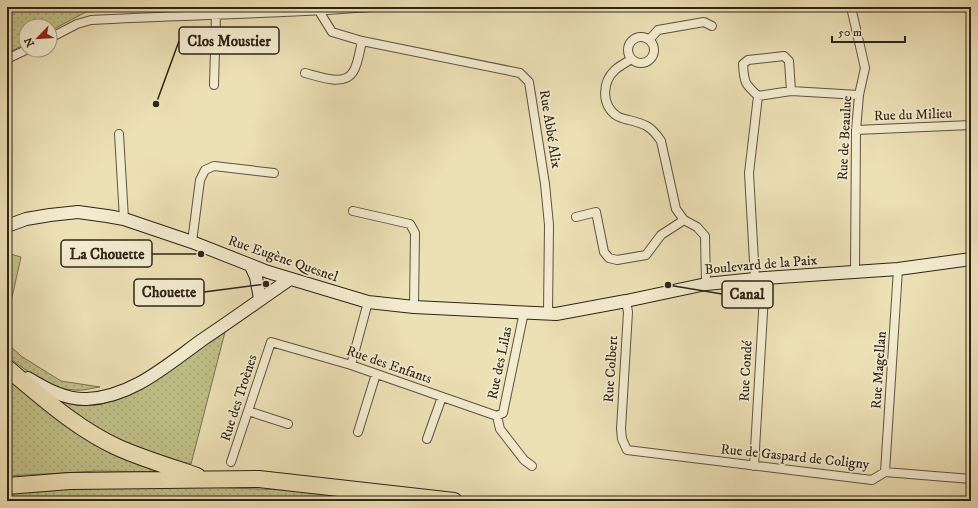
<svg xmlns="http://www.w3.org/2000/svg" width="978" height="508" font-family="'IM FELL DW Pica',serif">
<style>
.grass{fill:url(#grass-dots);stroke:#787250}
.garden{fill:#c0c088;stroke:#787250}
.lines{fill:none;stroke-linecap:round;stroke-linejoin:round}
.street-casing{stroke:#5e533e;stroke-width:10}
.secondary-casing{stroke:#2f2417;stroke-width:14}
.highway-casing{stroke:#2f2417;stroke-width:18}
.street{stroke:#f3ebcf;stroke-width:8}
.secondary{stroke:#f3ebcf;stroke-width:12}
.highway{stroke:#ece0b5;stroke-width:16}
.labels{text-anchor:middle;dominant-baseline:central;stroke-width:3.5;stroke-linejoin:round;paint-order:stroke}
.street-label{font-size:14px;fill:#2f2417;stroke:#f3ebcf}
.leader{fill:none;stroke:#2f2417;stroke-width:1.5}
.callout-dot{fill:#2f2417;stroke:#f3ebcf;stroke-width:1.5}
.callout{fill:#f3ebcf;stroke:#2f2417;stroke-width:1.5}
.callout-label{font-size:15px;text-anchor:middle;font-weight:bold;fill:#2f2417}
</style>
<defs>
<pattern id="grass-dots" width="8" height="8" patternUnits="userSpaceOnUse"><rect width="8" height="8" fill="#c0c088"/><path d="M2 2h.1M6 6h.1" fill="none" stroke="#a5a575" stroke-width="1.8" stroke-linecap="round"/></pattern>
</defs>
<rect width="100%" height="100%" fill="#ece0b5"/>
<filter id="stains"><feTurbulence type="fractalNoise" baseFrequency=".005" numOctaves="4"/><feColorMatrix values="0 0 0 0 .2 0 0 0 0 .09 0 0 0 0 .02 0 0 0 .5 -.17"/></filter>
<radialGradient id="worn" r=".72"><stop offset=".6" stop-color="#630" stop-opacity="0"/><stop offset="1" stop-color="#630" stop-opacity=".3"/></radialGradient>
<!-- grass -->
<path class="grass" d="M7 7H130V10L86 12 50 31V26H26V44L7 53Z
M137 7H205V8L137 10Z
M226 328 191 464C171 458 150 453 130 444 105 434 83 419 61 404L63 402C77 405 91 407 105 403 146 395 193 353 226 328Z
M7 343 21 356 61 381 100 387C92 388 83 391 75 390 49 389 27 371 7 356Z
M7 375 25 390 49 413 85 437 161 472 97 471 7 476Z
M173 486 287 490 395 501H7V491L34 489Z"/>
<!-- garden -->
<path class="garden" d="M7 253 21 257 8 315H7Z"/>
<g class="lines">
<defs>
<path id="street" d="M851 7 865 68 859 95 856 130 855 272
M319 11 332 32 362 41 520 73 529 82 545 184 549 225 548 313
M628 50a13 13 0 1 1 26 0a13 13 0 1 1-26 0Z
M50 38 77 24 91 20C184 15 278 14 371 7
M649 40 658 30 704 22 712 26
M7 59 26 50
M631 59C626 63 619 66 615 70 602 82 601 105 617 116 620 118 625 119 629 120 645 124 651 126 661 141L676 209 684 220 697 227 705 236 706 284
M305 73C318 76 344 87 353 72 358 65 360 49 362 41
M214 85 216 13
M758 96C745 84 744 83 743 64L748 60 784 56 789 61 791 91
M856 130 971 125
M119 134 124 219
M353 211 410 224 415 233 414 307
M576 217 596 212 604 252 609 258 617 260 646 255 661 235 684 220
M192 242 200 180 205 170 214 166 274 173
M755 279 749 173 758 96 791 91 859 95
M626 301 628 312 621 429 622 439 627 450 872 480 885 472 971 479
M351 365 368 302
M248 411 288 424
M497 416 503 413 524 312
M497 416 500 429 524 460 532 466
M358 432 376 374
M427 439 442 397
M231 462 271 342 351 365 497 416
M754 466 765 278
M885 472 898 269"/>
<path id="secondary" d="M7 226 26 219 50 215 78 212 107 216 124 219 192 242 268 272 368 302 414 307 556 314 626 301 706 284 765 278 898 269 971 259
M251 266 256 277 260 299
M28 378C46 389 66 400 87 399 132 397 167 365 202 340 232 320 261 299 290 279"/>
<path id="highway" d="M7 368C42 397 77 429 119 448 144 459 171 467 197 476
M7 486 70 481 259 479 454 501"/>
</defs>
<!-- street casing -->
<use href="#street" class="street-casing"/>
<!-- secondary casing -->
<use href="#secondary" class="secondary-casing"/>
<!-- highway casing -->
<use href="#highway" class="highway-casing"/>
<!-- street -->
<use href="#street" class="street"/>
<!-- secondary -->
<use href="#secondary" class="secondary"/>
<!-- highway -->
<use href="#highway" class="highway"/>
</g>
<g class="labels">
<!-- street labels -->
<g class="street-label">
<text transform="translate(913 115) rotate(-2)">Rue du Milieu</text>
<text transform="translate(550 129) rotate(81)">Rue Abbé Alix</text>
<text transform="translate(845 138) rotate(-87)">Rue de Beaulue</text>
<text transform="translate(283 259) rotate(19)">Rue Eugène Quesnel</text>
<text transform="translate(761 265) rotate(-5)">Boulevard de la Paix</text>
<text transform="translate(500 363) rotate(-78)">Rue des Lilas</text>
<text transform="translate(389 365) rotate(19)">Rue des Enfants</text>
<text transform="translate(611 369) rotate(-86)">Rue Colbert</text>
<text transform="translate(879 370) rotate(-86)">Rue Magellan</text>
<text transform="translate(746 371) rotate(-87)">Rue Condé</text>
<text transform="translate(239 398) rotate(-72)">Rue des Troènes</text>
<text transform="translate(795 457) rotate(6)">Rue de Gaspard de Coligny</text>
</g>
</g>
<!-- callouts -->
<path class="leader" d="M156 104L179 41M201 254L152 254M266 284L204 292M668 285L722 294"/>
<g class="callout-dot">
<circle cx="156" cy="104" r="4"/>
<circle cx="201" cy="254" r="4"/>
<circle cx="266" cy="284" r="4"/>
<circle cx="668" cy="285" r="4"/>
</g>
<g class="callout">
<rect x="179" y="27" width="100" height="27" rx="4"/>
<rect x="61" y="240" width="91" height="27" rx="4"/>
<rect x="134" y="279" width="70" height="27" rx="4"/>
<rect x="722" y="281" width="51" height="27" rx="4"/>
</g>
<g class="callout-label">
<text x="229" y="46">Clos Moustier</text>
<text x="107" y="259">La Chouette</text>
<text x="169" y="297">Chouette</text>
<text x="747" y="299">Canal</text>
</g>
<!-- margin -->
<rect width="978" height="508" fill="none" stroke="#ece0b5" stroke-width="24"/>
<rect x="8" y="8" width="962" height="492" fill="none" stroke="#2f2417" stroke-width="2"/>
<rect x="12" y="12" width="954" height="484" fill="none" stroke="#2f2417"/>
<!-- north arrow -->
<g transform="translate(38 38) rotate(245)"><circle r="19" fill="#f3ebcf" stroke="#a59b85"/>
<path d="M0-3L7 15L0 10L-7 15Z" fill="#8f2418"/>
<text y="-6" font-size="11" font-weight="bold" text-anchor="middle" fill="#2f2417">N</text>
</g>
<!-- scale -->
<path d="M832 36v6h73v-6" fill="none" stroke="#2f2417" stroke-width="2"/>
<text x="838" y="36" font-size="12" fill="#2f2417" stroke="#f3ebcf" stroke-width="3" paint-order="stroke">50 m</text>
<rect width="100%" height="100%" filter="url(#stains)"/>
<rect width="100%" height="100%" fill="url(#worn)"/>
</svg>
